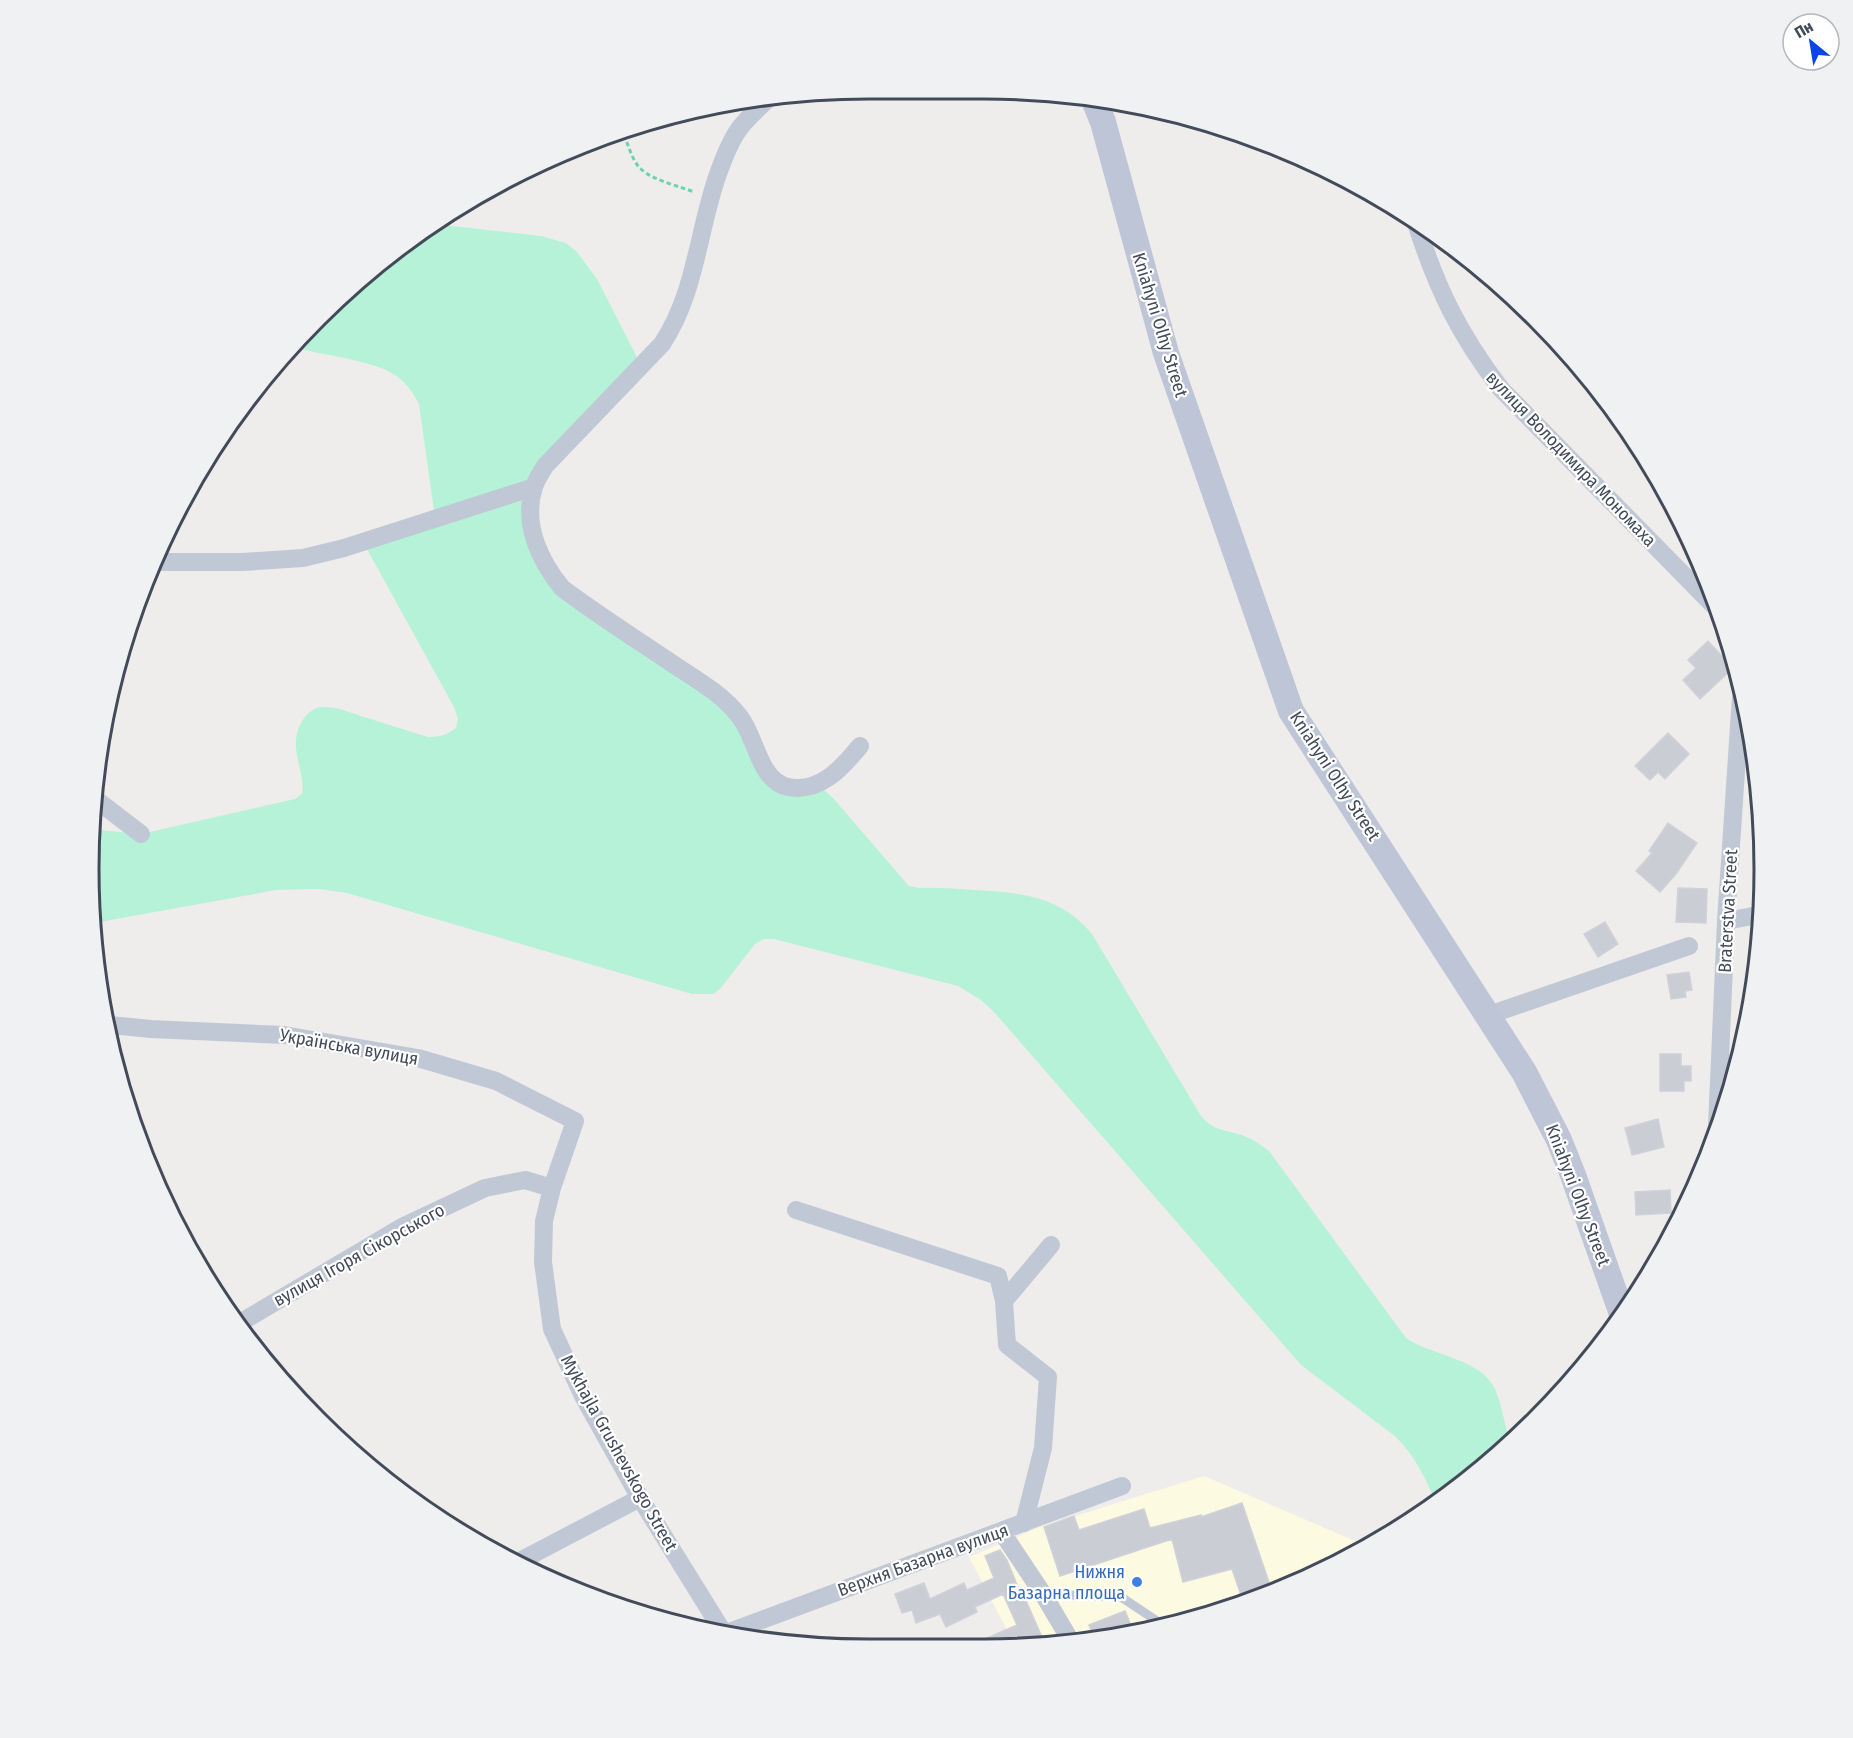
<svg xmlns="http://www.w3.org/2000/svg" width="1853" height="1738" font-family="'Fira Sans Condensed',sans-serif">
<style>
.commercial{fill:#fdfae2}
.green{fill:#b6f2d8}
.building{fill:#cbcdd5;stroke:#d0d1d9;stroke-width:1.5}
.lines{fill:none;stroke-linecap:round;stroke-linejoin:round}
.path{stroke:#6cd2b2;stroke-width:3;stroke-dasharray:4.5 3;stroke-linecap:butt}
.lane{stroke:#c1c8d5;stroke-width:9}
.street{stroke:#c1c8d5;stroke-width:18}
.secondary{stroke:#bdc5d7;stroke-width:26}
.shop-dot{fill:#3f7fe0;stroke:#fff;stroke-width:2}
.labels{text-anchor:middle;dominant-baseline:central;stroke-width:4.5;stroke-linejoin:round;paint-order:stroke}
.street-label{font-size:18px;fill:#434b5b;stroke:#fff}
.shop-label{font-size:18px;fill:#366cbe;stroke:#fff;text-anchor:end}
.rim{fill:none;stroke:#434b5b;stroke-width:3}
</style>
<rect width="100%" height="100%" fill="#efedec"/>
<!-- commercial -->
<path class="commercial" d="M1204 1476 1369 1547 1235 1608 1086 1643 1015 1645 969 1557 1043 1526Z"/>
<!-- green -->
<path class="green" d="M435 224 541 236 566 243 577 252 597 279 641 365 559 450 531 503 548 572 715 692 770 775 817 784 833 798 909 886 919 888C937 887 956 889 975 890 1021 893 1060 895 1092 934L1201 1116C1215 1132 1225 1129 1244 1136 1253 1139 1261 1145 1269 1151L1406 1338C1430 1355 1482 1359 1495 1389 1502 1405 1505 1426 1510 1443L1499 1456 1435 1501C1425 1477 1415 1456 1396 1437L1301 1365 994 1012 981 1000 958 986 774 939H764L755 944 720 989 713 994H692L347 893 319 889 276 890 94 923 90 829 141 834 295 799 302 794C305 774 292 754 297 734 300 721 310 706 324 707 337 707 349 712 361 716 383 723 406 730 428 737 439 737 447 735 456 728L458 719 454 707 363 542 435 518 419 404C413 393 406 382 395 375 371 359 321 356 291 346L394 250Z"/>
<!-- building -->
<path class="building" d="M1708 641 1733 668 1700 699 1683 680 1696 668 1688 660Z
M1668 733 1689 754 1665 779 1658 772 1650 780 1635 766Z
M1668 823 1697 843 1676 874 1660 892 1636 871 1652 853 1649 851Z
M1678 888 1707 889 1706 923 1676 922Z
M1605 922 1618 944 1598 957 1584 934Z
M1689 972 1692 990 1685 991 1686 997 1671 999 1667 975Z
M1660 1054H1681V1066H1691V1081H1684V1091H1660Z
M1658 1119 1664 1147 1632 1155 1625 1128Z
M1670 1190 1671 1213 1636 1215 1635 1192Z
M1242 1503 1272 1591 1244 1604 1232 1569 1183 1582 1172 1539 1060 1576 1044 1527 1074 1516 1079 1530 1144 1509 1150 1528 1201 1515V1517Z
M1000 1550 1007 1560 1022 1597 1024 1596 1045 1644 969 1646 1017 1625 1003 1594 975 1607 977 1612 946 1627 940 1614 916 1623 912 1610 902 1613 895 1594 924 1583 930 1599 964 1583 967 1590 994 1578 985 1556Z
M1125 1611 1134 1632 1095 1641 1089 1625Z"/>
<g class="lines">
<!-- path -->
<path class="path" d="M624 135C629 146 632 161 641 169 652 180 679 186 694 192"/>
<!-- lane -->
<path class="lane" d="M1043 1594 1121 1597 1163 1625"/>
<!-- street -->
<path class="street" d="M769 98C758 109 745 119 737 132 729 144 723 160 718 174 698 230 696 293 662 344L545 466C541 473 536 480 534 487 522 524 540 561 562 588 599 616 638 640 676 666 699 681 723 695 740 717 756 737 759 781 788 787 820 793 842 768 860 746
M1416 223C1437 289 1459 334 1501 389L1721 613
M159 562H243L303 558 344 548 534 487
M94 798 141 834
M1726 921 1763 914
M1489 1015 1689 946
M110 1025 151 1029 284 1035 418 1058 496 1081 575 1121 552 1188 544 1221 543 1262 552 1329 583 1396 640 1498 725 1635
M1717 1127 1726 921 1741 696
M796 1210 998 1276 1004 1301 1007 1345 1048 1377 1043 1448 1024 1523
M1004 1301 1051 1245
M238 1324 402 1227 485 1188 525 1180 552 1188
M1001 1531 1043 1594 1072 1643
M518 1562 640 1498
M724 1634 1122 1486"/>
<!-- secondary -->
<path class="secondary" d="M1094 100 1103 122 1166 353 1291 711 1524 1072 1559 1140 1573 1175 1622 1314"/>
</g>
<!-- markers -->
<circle class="shop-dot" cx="1137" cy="1582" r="6"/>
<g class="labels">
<!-- street labels -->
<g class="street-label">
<text transform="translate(1160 325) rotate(73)">Kniahyni Olhy Street</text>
<text transform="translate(1571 459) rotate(46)">вулиця Володимира Мономаха</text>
<text transform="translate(1335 776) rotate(57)">Kniahyni Olhy Street</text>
<text transform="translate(1728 911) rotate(-87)">Braterstva Street</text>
<text transform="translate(349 1047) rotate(10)">Українська вулиця</text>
<text transform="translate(1578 1195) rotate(69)">Kniahyni Olhy Street</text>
<text transform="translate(359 1255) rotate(-29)">вулиця Ігоря Сікорського</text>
<text transform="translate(619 1453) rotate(61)">Mykhajla Grushevskogo Street</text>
<text transform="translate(923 1560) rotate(-20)">Верхня Базарна вулиця</text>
</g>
<!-- shop labels -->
<g class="shop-label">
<text x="1125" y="1572">Нижня<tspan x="1125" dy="21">Базарна площа</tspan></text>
</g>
</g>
<!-- crop -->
<path d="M0 0H1853V1738H0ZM869 99H984A770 770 0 0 1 1754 869V869A770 770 0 0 1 984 1639H869A770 770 0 0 1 99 869V869A770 770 0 0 1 869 99Z" fill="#f0f1f2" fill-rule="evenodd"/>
<path class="rim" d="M869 99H984A770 770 0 0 1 1754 869V869A770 770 0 0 1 984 1639H869A770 770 0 0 1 99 869V869A770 770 0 0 1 869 99Z"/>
<!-- north arrow -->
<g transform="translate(1811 42) rotate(330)"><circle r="28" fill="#ffffff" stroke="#b4b7bd" stroke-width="1.5"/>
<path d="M0-4.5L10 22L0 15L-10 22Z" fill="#0b44ea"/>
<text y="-9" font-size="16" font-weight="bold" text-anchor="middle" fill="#434b5b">Пн</text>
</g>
</svg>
